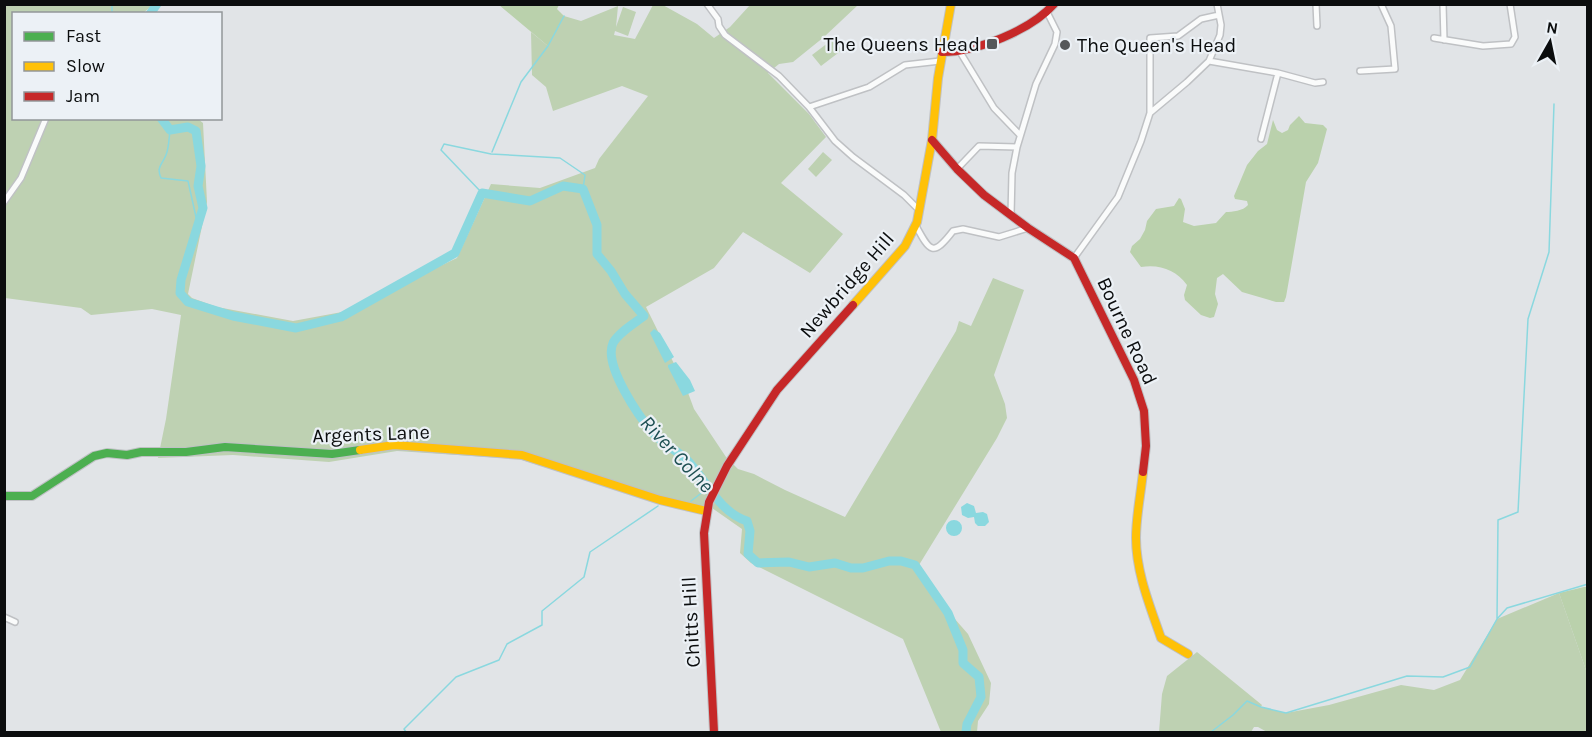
<svg xmlns="http://www.w3.org/2000/svg" width="1592" height="737" font-family="Karla,sans-serif">
<style>
.green{fill:#bed1b2}
.forest{fill:#bad1ac}
.water{fill:#8ad8df}
.lines{fill:none;stroke-linecap:round;stroke-linejoin:round}
.stream{stroke:#8ad8df;stroke-width:1.5}
.river{stroke:#8ad8df;stroke-width:9}
.street-casing{stroke:#bfc1c4;stroke-width:8}
.fast-casing{stroke:#bfc1c4;stroke-width:10}
.slow-casing{stroke:#bfc1c4;stroke-width:10}
.jam-casing{stroke:#bfc1c4;stroke-width:10}
.street{stroke:#fafbfb;stroke-width:5}
.fast{stroke:#4caf50;stroke-width:8}
.slow{stroke:#ffc107;stroke-width:8}
.jam{stroke:#c62828;stroke-width:8}
.poi-dot{fill:#56585a;stroke:#ecf1f6;stroke-width:2}
.labels{text-anchor:middle;dominant-baseline:central;stroke-width:4.5;stroke-linejoin:round;paint-order:stroke}
.poi-label{font-size:20px;fill:#0b0d0e;stroke:#ecf1f6;text-anchor:end}
.street-label{font-size:20px;fill:#0b0d0e;stroke:#ecf1f6}
.water-label{font-size:21px;font-style:italic;fill:#1e5053;stroke:#ecf1f6}
</style>
<rect width="100%" height="100%" fill="#e1e4e7"/>
<!-- green -->
<path class="green" d="M661 4 697 24 714 38 730 27 750 5H858L824 37 793 62 779 64 768 73 809 114 826 137 781 183 843 234 810 273 743 232 714 268 646 307 687 390 694 409 726 457 738 469 754 474 785 490 845 517 956 331 959 321 971 326 993 278 1024 290 994 375 1005 404 1007 418 997 438 919 565 954 618 968 634 991 683 989 704 978 721 977 732H941L903 639 751 563 740 553 742 529 712 508 697 512 674 508 519 459 397 451 329 462 233 455 158 458 166 419 181 315 152 309 91 315 81 308 5 298V5H153L143 13 14 14V118L198 119 203 123 207 202 188 294 192 298 217 307 293 321 342 312 457 258 491 184 540 188 595 168 599 159 648 96 622 86 553 111 546 87 532 75 531 32 548 46 564 16 581 21 618 6 616 27 623 7 636 12 628 36 615 31 614 35 635 39 653 5Z
M833 39 842 50 821 66 812 55Z
M823 152 832 160 816 177 808 169Z
M1559 593 1587 673V732H1267L1258 727H1254L1251 732H1159L1162 694 1167 676 1197 652 1262 705 1261 707 1286 713 1329 705 1401 685 1434 690 1460 680 1497 619Z"/>
<!-- forest -->
<path class="forest" d="M499 5H559L557 9 564 16 548 46Z
M1299 116 1305 123 1323 125 1327 129 1318 163 1306 182 1286 297 1284 302H1276L1242 292 1223 274 1217 278 1215 294 1218 304 1214 317 1210 318 1201 315 1185 300 1184 295 1187 285C1176 270 1160 264 1141 267L1130 252 1132 246 1140 239 1145 230 1147 221 1156 209 1174 206 1179 198 1181 199 1185 209 1183 222 1194 226 1216 223 1226 212C1232 212 1243 211 1248 205L1247 201 1235 199 1234 196 1247 165 1258 151 1267 144 1273 120 1277 130 1282 133 1288 130 1290 125Z
M1584 587H1588L1587 673 1559 593Z"/>
<!-- water -->
<path class="water" d="M654 329 660 333 674 357 665 363 650 333Z
M676 362 690 380 695 391 683 396 668 367V365Z
M967 503 974 506 976 513 983 512 987 514 989 522 985 526H978L975 523 974 517 968 518 962 515 961 507Z
M946 528a8 8 0 1 1 16 0a8 8 0 1 1-16 0Z"/>
<g class="lines">
<!-- stream -->
<path class="stream" d="M112 14V4
M170 130C169 138 169 148 166 155 162 165 156 167 161 178L188 181 198 226
M492 152 521 82 548 46 564 16
M482 193 441 150 444 144 491 154 560 158 585 175 583 189
M691 501 704 491 707 486
M1497 619 1498 520 1518 512 1528 319 1549 252 1554 104
M406 732 404 729 456 677 499 660 507 644 542 625V611L584 577 590 552 658 506
M1211 732 1233 715 1247 701 1261 707 1286 713 1407 676 1443 677 1470 667 1497 619 1507 608 1588 584"/>
<!-- river -->
<path class="river" d="M150 14 157 4
M161 118 170 130 188 127 196 131 201 166 198 186 203 208 181 280 180 293 188 302 233 316 296 328 341 317 455 253 482 193 530 201 563 186 583 189 597 225V254L611 271 625 294 644 316C635 323 619 332 613 343 603 365 639 417 654 434 663 444 676 450 686 459 706 479 718 512 747 521L750 531 748 554 758 563 789 562 809 567 835 563 851 568H863L889 561H901L915 565 948 613 963 650V663L979 677 981 697 967 724 966 732"/>
<defs>
<path id="street" d="M707 4 718 19 719 26 725 35 779 76 809 107 835 141 853 157 904 195 919 210
M1316 4 1317 26
M1443 4 1444 40
M1434 38 1483 46 1511 44 1515 37 1510 4
M960 52 994 108 1020 135
M1209 61 1278 73 1315 83 1323 82
M1360 71 1395 69 1391 26 1381 4
M809 107 869 87 905 65 940 61
M1150 113V38L1178 36 1201 19 1219 15
M1261 139 1278 73
M957 169 979 146 1017 147
M4 202 21 178 46 118
M1011 215 1012 173 1017 147 1036 84 1055 44 1057 32 1047 12
M916 226C930 252 933 257 953 231L963 229 999 237 1028 228
M1074 258 1118 197 1141 141 1150 113 1187 82 1209 61 1220 35 1221 25 1217 4
M4 617 15 622"/>
<path id="fast" d="M4 496H32L94 456 107 453 127 455 141 452H186L225 447 332 454 360 450"/>
<path id="slow" d="M853 305 905 246 917 222 932 140 938 78 951 4
M360 450 394 445 522 455 660 500 706 511
M1143 472C1141 493 1136 516 1136 538 1136 572 1150 606 1161 638L1188 654"/>
<path id="jam" d="M942 52C977 52 1031 30 1054 4
M932 140 957 169 984 195 1028 228 1074 258 1134 380 1144 411 1146 446 1143 472
M714 732 704 533 709 502 727 466 777 390 853 305"/>
</defs>
<!-- street casing -->
<use href="#street" class="street-casing"/>
<!-- fast casing -->
<use href="#fast" class="fast-casing"/>
<!-- slow casing -->
<use href="#slow" class="slow-casing"/>
<!-- jam casing -->
<use href="#jam" class="jam-casing"/>
<!-- street -->
<use href="#street" class="street"/>
<!-- fast -->
<use href="#fast" class="fast"/>
<!-- slow -->
<use href="#slow" class="slow"/>
<!-- jam -->
<use href="#jam" class="jam"/>
</g>
<!-- markers -->
<g class="poi-dot">
<rect x="986" y="38" width="12" height="12" rx="3"/>
<circle cx="1065" cy="45" r="6"/>
</g>
<g class="labels">
<!-- poi labels -->
<g class="poi-label">
<text x="980" y="44">The Queens Head</text>
<text x="1077" y="45" text-anchor="start">The Queen's Head</text>
</g>
<!-- street labels -->
<g class="street-label">
<text transform="translate(847 285) rotate(-49)">Newbridge Hill</text>
<text transform="translate(1127 331) rotate(65)">Bourne Road</text>
<text transform="translate(371 434) rotate(-2)">Argents Lane</text>
<text transform="translate(691 622) rotate(-93)">Chitts Hill</text>
</g>
<!-- water labels -->
<g class="water-label">
<text transform="translate(677 454) rotate(47)">River Colne</text>
</g>
</g>
<!-- border -->
<rect width="1592" height="737" fill="none" stroke="#0b0d0e" stroke-width="12"/>
<!-- legend -->
<rect x="12" y="12" width="210" height="108" fill="#ecf1f6" stroke="#929699" stroke-width="1.5"/>
<rect x="24" y="32" width="30" height="9" fill="#4caf50" stroke="#929699" stroke-width="1.5"/>
<text x="66" y="42" font-size="18" fill="#0b0d0e">Fast</text>
<rect x="24" y="62" width="30" height="9" fill="#ffc107" stroke="#929699" stroke-width="1.5"/>
<text x="66" y="72" font-size="18" fill="#0b0d0e">Slow</text>
<rect x="24" y="92" width="30" height="9" fill="#c62828" stroke="#929699" stroke-width="1.5"/>
<text x="66" y="102" font-size="18" fill="#0b0d0e">Jam</text>
<!-- north arrow -->
<g transform="translate(1550 42) rotate(9)" stroke="#ecf1f6" stroke-width="4.5" paint-order="stroke">
<path d="M0-4.5L10 22L0 15L-10 22Z" fill="#0b0d0e"/>
<text y="-9" font-size="16" font-weight="bold" text-anchor="middle" fill="#0b0d0e">N</text>
</g>
</svg>
